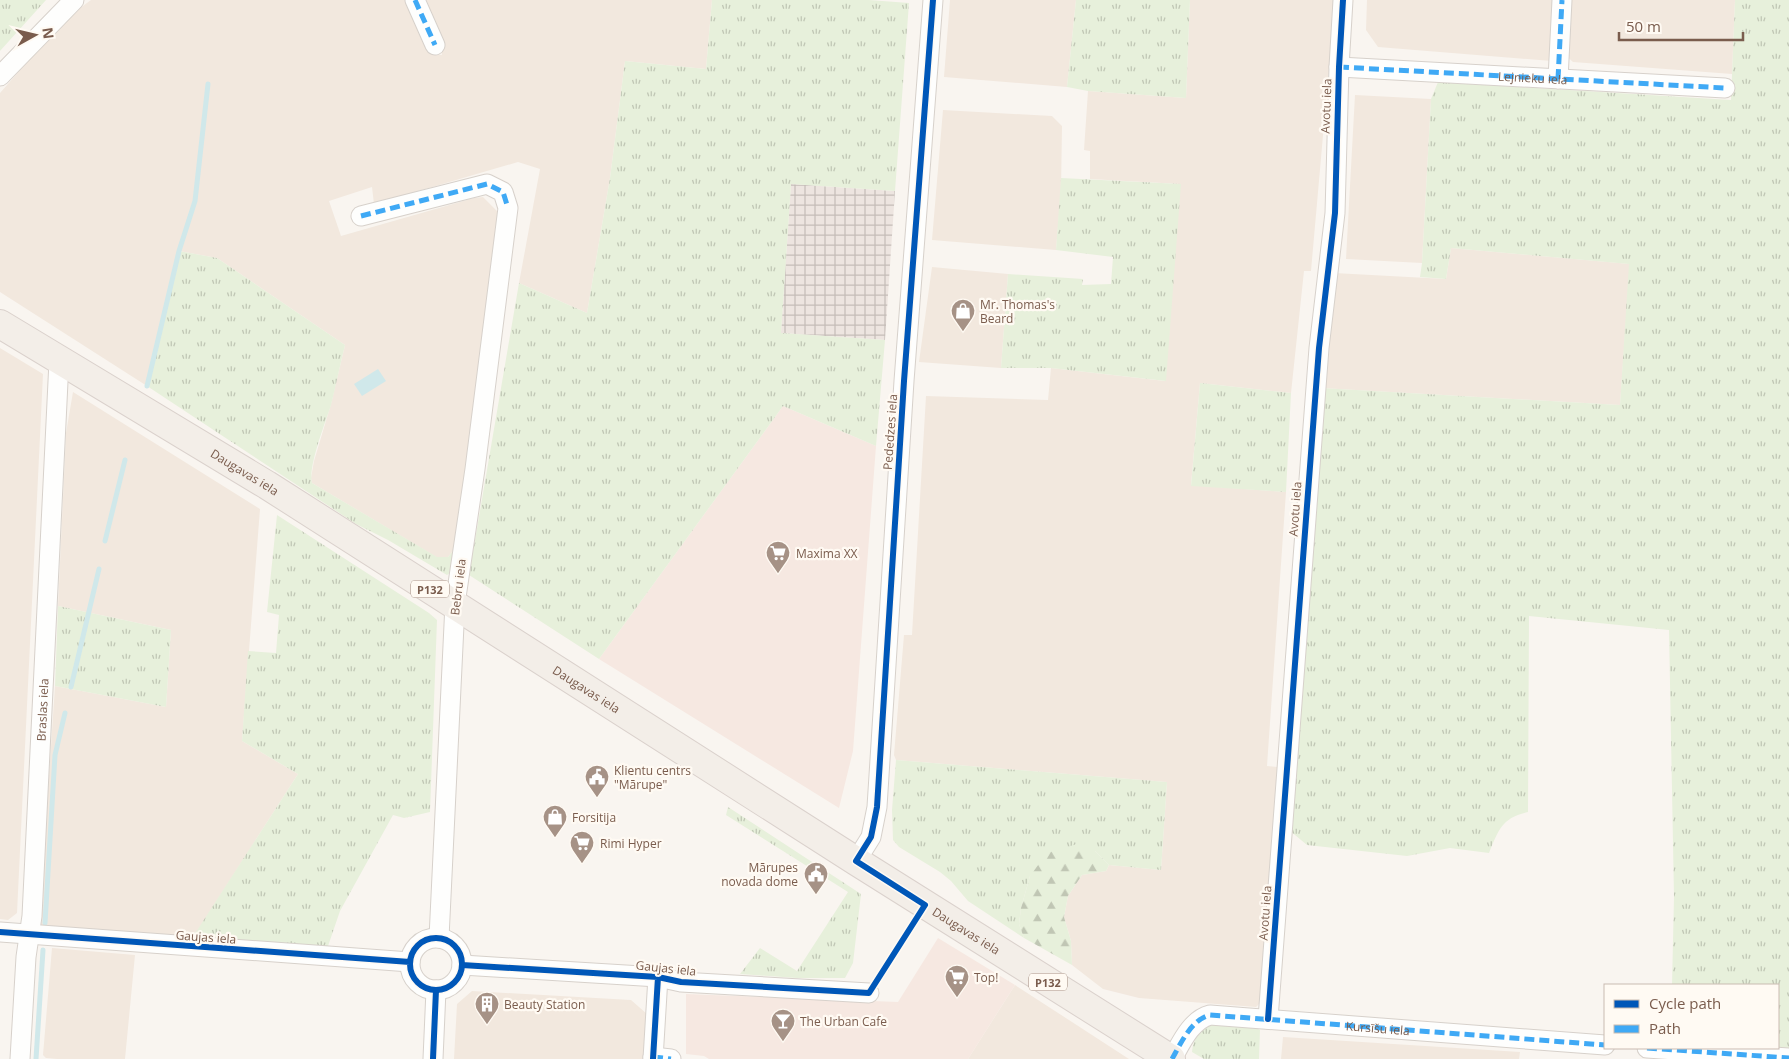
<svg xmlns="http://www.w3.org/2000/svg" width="1789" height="1059" font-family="'Open Sans',sans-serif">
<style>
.residential{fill:#f2e8de}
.commercial{fill:#f6e8e1}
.industrial{fill:url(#industrial-grid)}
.grass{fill:url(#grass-tufts)}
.forest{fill:url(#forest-firs)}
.water{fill:#d0e8ea}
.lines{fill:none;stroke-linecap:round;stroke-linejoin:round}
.stream{stroke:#d0e8ea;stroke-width:5}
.street-casing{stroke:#d7d1cb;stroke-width:21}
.primary-casing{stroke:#dad1cc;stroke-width:30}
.street{stroke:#fefefd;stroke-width:19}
.primary{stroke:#f3eee8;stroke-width:28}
.quiet{stroke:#3fa9f5;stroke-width:5;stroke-dasharray:10 5;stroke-linecap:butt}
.cycleway-casing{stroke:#fffaf3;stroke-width:9}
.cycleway{stroke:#0057b8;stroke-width:6}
.labels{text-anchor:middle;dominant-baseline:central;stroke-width:4.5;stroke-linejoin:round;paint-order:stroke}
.shield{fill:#fffaf3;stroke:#a28b7f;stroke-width:1}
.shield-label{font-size:11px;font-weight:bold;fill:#7a5c4d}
.street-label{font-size:12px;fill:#7a5c4d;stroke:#fffaf3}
.poi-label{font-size:12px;fill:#7a5c4d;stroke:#fffaf3;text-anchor:start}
</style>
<defs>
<pattern id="industrial-grid" width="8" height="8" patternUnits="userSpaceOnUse" patternTransform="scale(1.25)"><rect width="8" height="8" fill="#ede5e0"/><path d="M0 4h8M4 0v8" fill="none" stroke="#c5bdb8"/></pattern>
<pattern id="grass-tufts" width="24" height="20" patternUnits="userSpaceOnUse" patternTransform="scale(1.25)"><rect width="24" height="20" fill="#e7f0db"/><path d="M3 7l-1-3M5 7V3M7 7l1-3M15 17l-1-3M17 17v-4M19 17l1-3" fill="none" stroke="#c0c6b4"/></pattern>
<pattern id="forest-firs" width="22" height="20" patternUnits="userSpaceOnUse" patternTransform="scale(1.25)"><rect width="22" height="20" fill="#e7f0db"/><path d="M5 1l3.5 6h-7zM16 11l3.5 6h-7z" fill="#c0c6b4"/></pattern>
</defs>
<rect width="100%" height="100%" fill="#f9f5f0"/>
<!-- residential -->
<path class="residential" d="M91 0H410L434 54 442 55 438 31 424 0H712L706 69 625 61 610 178 587 313 519 283 540 169 518 162 374 204 372 187 329 201 341 236 474 198 483 197 498 212 470 436 453 551 448 557 438 558 312 483 311 478 314 461 331 404 345 345 217 258 179 251 147 386 0 292V93L64 20Z
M950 0H1076L1067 87 944 77Z
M1190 0H1335L1311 271H1304L1291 393 1200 383 1191 485 1286 492 1267 766 1277 767 1261 997 1259 1004 1256 1007 1139 998 1103 989 1072 965 1071 941 1064 917 1068 896 1082 875 1106 871 1109 865 1161 870 1167 782 896 760 894 755 904 635H912L926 396 1048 400 1051 368 1165 381 1180 184 1090 179V151L1084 150 1088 91 1186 98Z
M1367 0H1554L1552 61 1378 47 1366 30Z
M1567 0H1735L1732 74 1573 62 1564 54Z
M1355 95 1431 99 1422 263 1346 259Z
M943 110 1052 116 1062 126 1061 190 1056 250 932 240Z
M1451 248 1630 264 1620 405 1321 388 1334 273 1446 279Z
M932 267 1008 274 1001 368 919 362Z
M0 348 43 374 17 913 8 920 0 919Z
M73 392 260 509 242 741 298 774 196 933 175 936 39 927 55 686 166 707 171 630 58 606 66 433Z
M52 948 135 955 125 1059H57L46 1058 43 1055Z
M1015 985 1129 1059H968Z
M472 991 631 1000 647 1014 644 1059H454L457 1004Z
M1283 1037 1520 1052 1519 1059H1281Z"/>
<!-- commercial -->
<path class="commercial" d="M783 406 876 446 853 751 839 808 599 659Z
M938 938 1015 985 968 1059H709L704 1056 686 1054V994L898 1002Z"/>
<!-- industrial -->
<path class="industrial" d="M791 184 895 191 885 340 781 333Z"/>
<!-- grass -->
<path class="grass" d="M0 0H46L0 51Z
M712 0H869L909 3 895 191 791 184 781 333 885 340 876 446 783 406 599 659 469 575 519 283 587 313 610 178 625 61 706 69Z
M1076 0H1190L1186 98 1088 91 1067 87Z
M1735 0H1789V1048L1778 1047V985H1672L1674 897 1669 630 1529 616 1528 812C1502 818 1499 829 1489 853L1450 848 1407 856 1307 845 1289 830 1321 388 1620 405 1629 264 1451 248 1446 279 1420 277 1422 263 1431 99 1438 82 1731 100Z
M1061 178 1181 184 1166 381 1051 368H1001L1008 274 1083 279 1082 285 1111 284 1113 257 1056 250Z
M179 251 217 258 345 345C340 365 336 385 331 405 325 424 308 466 312 483L437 557H448L453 551 451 572 447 575 388 540 356 524 147 386Z
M1200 383 1291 393 1286 492 1191 486Z
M277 515 429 613 437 620 430 812 404 818 393 815 340 911 327 949 175 936 196 932 298 774 242 741 248 651 276 653 279 615 267 612Z
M58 606 171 630 166 707 55 686Z
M896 760 1167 782 1161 870 1109 865 1095 851 1030 876 1021 908 1019 924 1024 938 968 901 951 881 940 872 899 847 893 840 892 810Z
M728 807 861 894 853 963 845 978H797L740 974 760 948 797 971 848 892 726 815Z
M1212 1024 1251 1025 1260 1030 1259 1059H1204L1192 1052C1193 1038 1200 1031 1212 1024Z"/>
<!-- forest -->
<path class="forest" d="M1077 844 1095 851 1109 865 1106 871 1082 875 1068 896 1064 917 1071 941 1072 965 1024 938 1019 924 1021 908 1030 876 1047 853Z"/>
<!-- water -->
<path class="water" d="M378 369 386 381 362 396 354 384Z"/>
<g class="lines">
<!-- stream -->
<path class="stream" d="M147 386 179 251 195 201 208 84
M105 541 125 460
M71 687 99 569
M45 923 55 755 65 713
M36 1059 43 950"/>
<defs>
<g id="street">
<path d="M415 0 435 45"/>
<path d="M1339 67 1725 88"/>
<path d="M0 76 74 0"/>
<path d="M1558 79 1562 0"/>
<path d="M361 216 487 184 503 192 508 208 475 469 455 604 439 938"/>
<path d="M856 861 871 837 877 807 904 381 933 0"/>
<path d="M0 932 410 962"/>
<circle cx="436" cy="964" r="26"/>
<path d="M462 965 658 977 681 982 869 993"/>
<path d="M1268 1019 1319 348 1335 213 1339 67 1343 0"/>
<path d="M1647 1048 1789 1058"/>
<path d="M653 1057 671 1059"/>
<path id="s1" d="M20 1059 26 957 32 916 59 361"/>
<path d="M433 1059 436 990"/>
<path d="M653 1059 658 977"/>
<path id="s2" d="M1172 1059C1181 1043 1191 1020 1210 1015L1605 1045"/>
</g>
<g id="primary">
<path id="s3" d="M0 324 267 485 856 861 1171 1059"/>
</g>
</defs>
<!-- street casing -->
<use href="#street" class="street-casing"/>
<!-- primary casing -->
<use href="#primary" class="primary-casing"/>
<!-- street -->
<use href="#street" class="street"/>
<!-- primary -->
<use href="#primary" class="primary"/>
<!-- quiet -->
<g class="quiet">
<path d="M415 0 435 45"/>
<path id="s4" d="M1339 67 1725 88"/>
<path d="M1558 79 1562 0"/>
<path d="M361 216 487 184 503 192 508 208"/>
<path d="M1647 1048 1789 1058"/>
<path d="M653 1057 671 1059"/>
<path d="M1172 1059C1181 1043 1191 1020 1210 1015L1605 1045"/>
</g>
<defs>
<path id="cycleway" d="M0 932 410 962
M410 964a26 26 0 1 1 52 0a26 26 0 1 1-52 0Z
M462 965 658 977 681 982 869 993 925 905 856 861 871 837 877 807 904 381 933 0
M1268 1019 1319 348 1335 213 1339 67 1343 0
M433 1059 436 990
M653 1059 658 977"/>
</defs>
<!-- cycleway casing -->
<use href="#cycleway" class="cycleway-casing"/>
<!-- cycleway -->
<use href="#cycleway" class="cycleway"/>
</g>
<!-- icons -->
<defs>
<symbol id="shop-pin" viewBox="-11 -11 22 30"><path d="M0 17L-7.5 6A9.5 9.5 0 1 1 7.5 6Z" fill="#a69286" stroke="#fffaf3"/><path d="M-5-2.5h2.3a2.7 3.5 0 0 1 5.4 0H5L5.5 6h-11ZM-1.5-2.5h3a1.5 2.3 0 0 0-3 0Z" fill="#fff"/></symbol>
<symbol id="supermarket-pin" viewBox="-11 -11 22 30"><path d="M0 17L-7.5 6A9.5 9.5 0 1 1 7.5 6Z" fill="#a69286" stroke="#fffaf3"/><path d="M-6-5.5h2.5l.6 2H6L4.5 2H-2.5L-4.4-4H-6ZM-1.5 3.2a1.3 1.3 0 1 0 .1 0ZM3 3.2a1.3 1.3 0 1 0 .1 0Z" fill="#fff"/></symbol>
<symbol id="civic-pin" viewBox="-11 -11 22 30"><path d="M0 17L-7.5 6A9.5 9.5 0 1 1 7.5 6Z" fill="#a69286" stroke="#fffaf3"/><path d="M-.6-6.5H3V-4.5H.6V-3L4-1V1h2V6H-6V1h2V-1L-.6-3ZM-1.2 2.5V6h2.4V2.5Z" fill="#fff"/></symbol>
<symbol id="building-pin" viewBox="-11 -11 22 30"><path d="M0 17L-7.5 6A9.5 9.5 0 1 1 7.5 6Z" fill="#a69286" stroke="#fffaf3"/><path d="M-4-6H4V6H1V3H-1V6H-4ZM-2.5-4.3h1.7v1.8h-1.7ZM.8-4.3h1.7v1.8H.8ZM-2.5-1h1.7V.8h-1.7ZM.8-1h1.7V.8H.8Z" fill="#fff"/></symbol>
<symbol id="bar-pin" viewBox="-11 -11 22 30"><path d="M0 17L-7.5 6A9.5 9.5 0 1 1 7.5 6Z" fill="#a69286" stroke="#fffaf3"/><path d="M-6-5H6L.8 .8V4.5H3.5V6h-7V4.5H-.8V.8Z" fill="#fff"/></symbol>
</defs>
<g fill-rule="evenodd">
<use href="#shop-pin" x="949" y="297" width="28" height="38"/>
<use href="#supermarket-pin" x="764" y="539" width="28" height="38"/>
<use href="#civic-pin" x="583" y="763" width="28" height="38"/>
<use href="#shop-pin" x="541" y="803" width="28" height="38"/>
<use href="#supermarket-pin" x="568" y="829" width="28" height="38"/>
<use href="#civic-pin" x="802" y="860" width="28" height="38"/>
<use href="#supermarket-pin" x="943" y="963" width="28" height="38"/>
<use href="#building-pin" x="473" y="990" width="28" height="38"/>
<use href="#bar-pin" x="769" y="1007" width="28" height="38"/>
</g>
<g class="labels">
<!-- shield labels -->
<g class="shield">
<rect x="411" y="580.5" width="38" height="17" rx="4"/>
<rect x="1029" y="973.5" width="38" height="17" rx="4"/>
</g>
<g class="shield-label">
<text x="430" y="589">P132</text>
<text x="1048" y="982">P132</text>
</g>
<!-- street labels -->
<g class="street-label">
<text stroke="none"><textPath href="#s4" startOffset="194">Lejnieku iela</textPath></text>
<text transform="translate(1326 106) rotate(-88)">Avotu iela</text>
<text transform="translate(890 432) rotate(-86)">Pededzes iela</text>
<text stroke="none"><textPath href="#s3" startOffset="286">Daugavas iela</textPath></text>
<text transform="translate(1295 509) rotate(-86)">Avotu iela</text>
<text transform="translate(458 587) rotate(-83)">Bebru iela</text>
<text stroke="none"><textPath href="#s3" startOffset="691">Daugavas iela</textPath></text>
<text stroke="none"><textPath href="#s1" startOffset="350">Braslas iela</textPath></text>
<text transform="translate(1265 913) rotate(-86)">Avotu iela</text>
<text stroke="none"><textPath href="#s3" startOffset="1141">Daugavas iela</textPath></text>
<text transform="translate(206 937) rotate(4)">Gaujas iela</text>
<text transform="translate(666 968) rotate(6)">Gaujas iela</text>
<text stroke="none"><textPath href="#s2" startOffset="228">Kursīšu iela</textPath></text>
</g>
<!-- poi labels -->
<g class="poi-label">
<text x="980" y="304">Mr. Thomas's<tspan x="980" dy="14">Beard</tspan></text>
<text x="796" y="553">Maxima XX</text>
<text x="614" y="770">Klientu centrs<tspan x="614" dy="14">"Mārupe"</tspan></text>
<text x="572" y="817">Forsitija</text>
<text x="600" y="843">Rimi Hyper</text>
<text x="798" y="867" text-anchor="end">Mārupes<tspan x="798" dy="14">novada dome</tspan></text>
<text x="974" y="977">Top!</text>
<text x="504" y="1004">Beauty Station</text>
<text x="800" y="1021">The Urban Cafe</text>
</g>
</g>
<!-- legend -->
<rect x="1604" y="984" width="175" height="65" fill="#fffaf3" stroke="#cabbb1"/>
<rect x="1614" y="1000" width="25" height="8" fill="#0057b8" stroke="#cabbb1"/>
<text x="1649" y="1009" font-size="15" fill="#7a5c4d">Cycle path</text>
<rect x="1614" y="1025" width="25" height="8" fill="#3fa9f5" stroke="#cabbb1"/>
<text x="1649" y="1034" font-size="15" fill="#7a5c4d">Path</text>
<!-- north arrow -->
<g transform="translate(35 35) rotate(82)" stroke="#fffaf3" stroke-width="4" paint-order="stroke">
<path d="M0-4L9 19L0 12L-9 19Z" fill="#7a5c4d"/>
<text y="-8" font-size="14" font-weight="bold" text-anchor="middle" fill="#7a5c4d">N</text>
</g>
<!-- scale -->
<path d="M1619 32v8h124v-8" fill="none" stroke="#7a5c4d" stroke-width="2.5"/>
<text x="1626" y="32" font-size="15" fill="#7a5c4d" stroke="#fffaf3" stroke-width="4" paint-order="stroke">50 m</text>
</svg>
